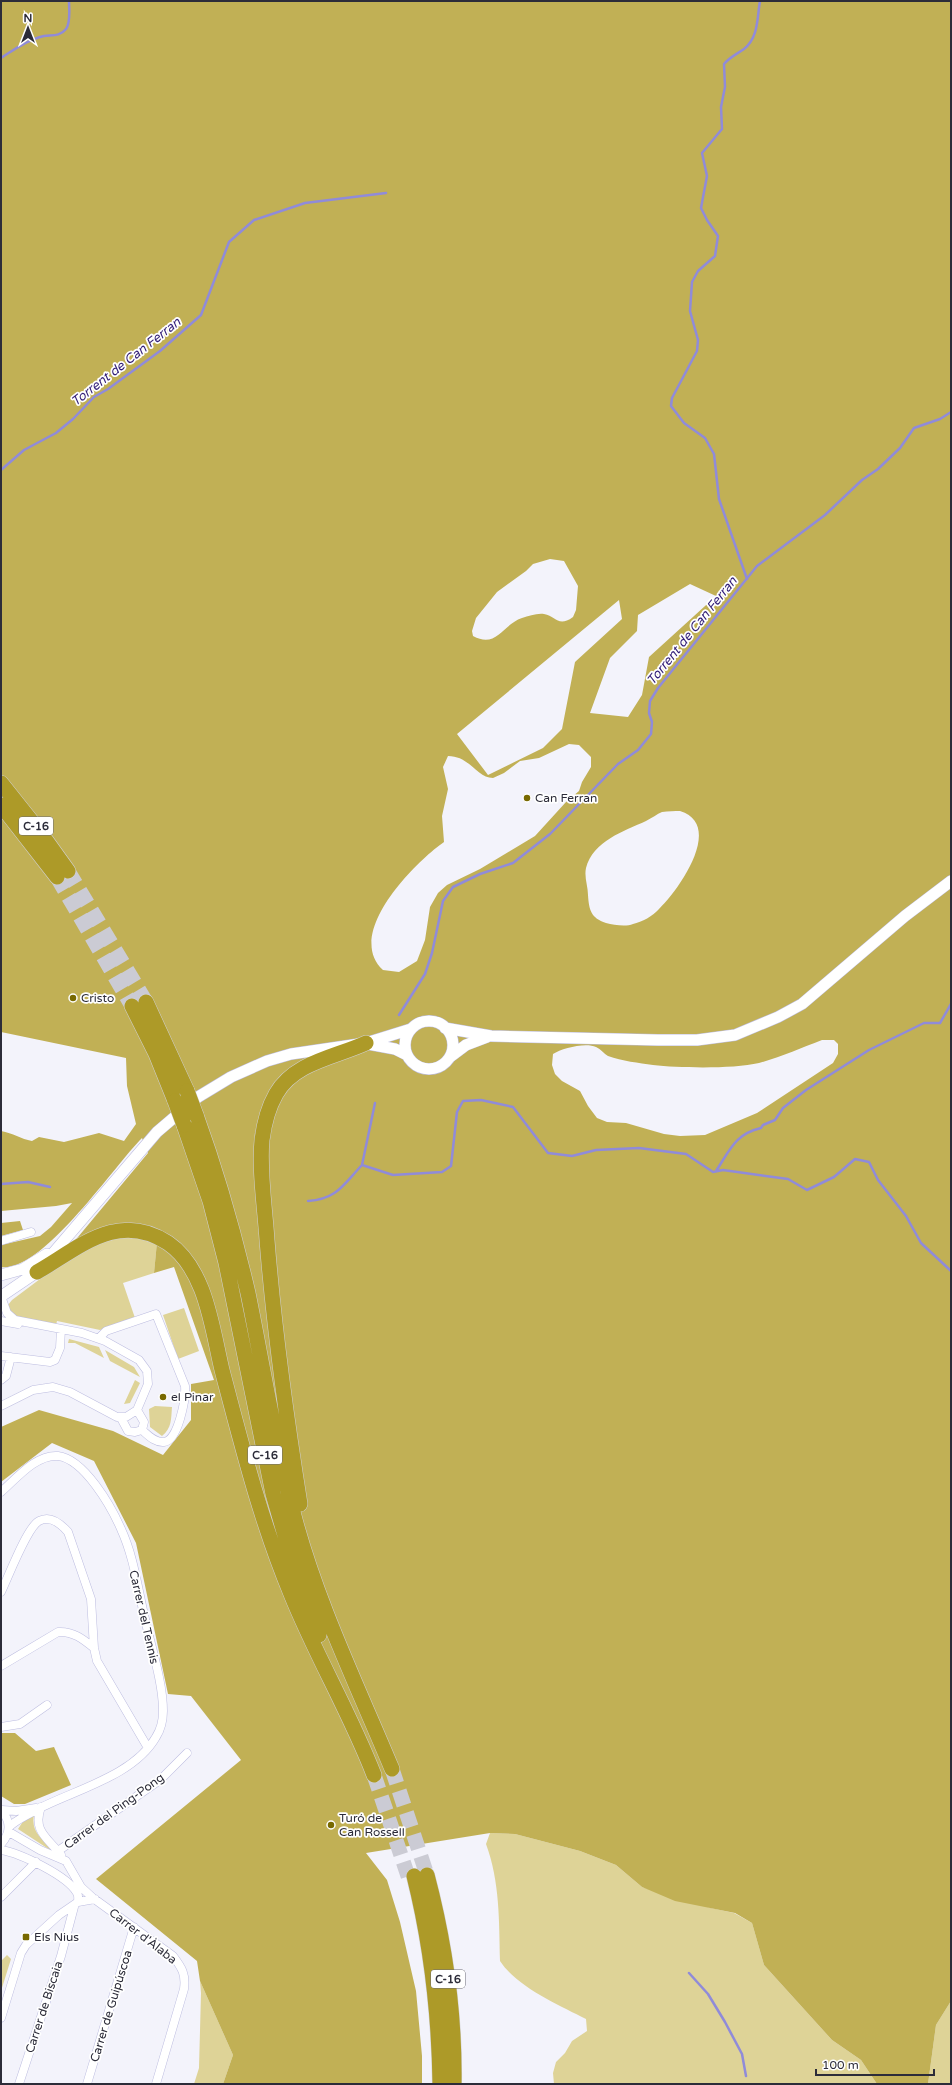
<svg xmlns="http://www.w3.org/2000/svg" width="952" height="2085" font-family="'Varela Round',sans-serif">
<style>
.green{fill:#ded397}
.forest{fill:#c1b055;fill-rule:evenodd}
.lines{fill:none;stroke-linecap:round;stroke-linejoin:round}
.stream{stroke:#908bd9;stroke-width:2.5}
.motorway-tunnel{stroke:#cbcbd4;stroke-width:15;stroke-dasharray:15 8;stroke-linecap:butt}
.minor-casing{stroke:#bdbde0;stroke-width:9}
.secondary-casing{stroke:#bdbde0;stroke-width:12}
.motorway-casing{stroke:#d1d1d3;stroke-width:16}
.minor{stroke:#fff;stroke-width:8}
.secondary{stroke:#fff;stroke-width:11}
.motorway{stroke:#ad9a28;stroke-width:15}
.motorway-bridge-casing{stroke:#d1d1d3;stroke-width:16;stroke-linecap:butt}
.motorway-bridge{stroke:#ad9a28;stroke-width:15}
.poi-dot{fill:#786900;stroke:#fff;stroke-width:1.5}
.labels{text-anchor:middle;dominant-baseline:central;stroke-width:3.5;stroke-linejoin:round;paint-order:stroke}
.shield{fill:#fff;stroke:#6b6b74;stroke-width:1}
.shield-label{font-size:11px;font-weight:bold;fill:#2c2c39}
.poi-label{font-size:12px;fill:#2c2c39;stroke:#fff;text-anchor:start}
.street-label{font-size:12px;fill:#2c2c39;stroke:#fff}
.water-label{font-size:13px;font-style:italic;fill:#311d77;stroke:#fff}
</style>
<rect width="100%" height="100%" fill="#f3f3fb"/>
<!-- green -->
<path class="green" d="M130 1235 157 1242 154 1273 123 1283 135 1318 100 1330 57 1321 56 1325 24 1320 10 1314 8 1305 12 1300 80 1249Z
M184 1308 199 1351 178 1359 163 1315Z
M69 1339 99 1347 104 1358 75 1343H68Z
M105 1350 134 1367 140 1377 110 1361Z
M135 1380 140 1383 130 1403 124 1404Z
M155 1406 172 1407C171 1419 172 1428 162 1436L150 1427 149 1409Z
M34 1815C31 1831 40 1838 52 1847V1849L50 1850 18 1829 24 1820Z
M490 1833 515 1834 580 1851 616 1865 642 1887 711 1908 734 1913 752 1923 764 1965 832 2040 861 2060 877 2084H554L553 2073 556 2062 565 2053 572 2041 587 2031 586 2019C559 2005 517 1987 500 1961 499 1921 500 1882 486 1844Z
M7 1955 11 1959 1 1991V1961Z
M200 1981 233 2055 223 2084H194L199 2068 201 1993Z
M951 2001V2084H928L936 2025Z"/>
<!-- forest -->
<path class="forest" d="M1 1H951V2001L936 2025 928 2084H877L861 2060 832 2040 764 1965 752 1923 735 1913 675 1901 642 1887 616 1865 580 1851 515 1834 490 1833 366 1853 387 1880 400 1922 416 1991 422 2056V2084H223L233 2055 200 1981 197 1961 96 1879 241 1760 191 1696 168 1694 136 1543 94 1461 52 1443 1 1482V1427L39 1410 113 1431 163 1455 191 1420V1384L214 1380 174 1267 154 1273 157 1242 200 1274 150 1231 73 1243 148 1153 142 1138C114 1166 42 1273 1 1267V1245L40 1236 51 1227 72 1203 56 1206 1 1211V1131C13 1133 21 1139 32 1141L39 1137 64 1142 99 1133 124 1141 136 1124 127 1086 126 1058 1 1032ZM550 559 564 561 578 586 576 610 573 617C558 628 556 616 544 614 537 613 529 616 522 618 503 624 497 649 473 636L472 631 476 618 497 592 526 571 533 564ZM690 584 716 596 649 657 642 695 628 717 590 713 610 658 637 631 638 615ZM619 600 622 619 575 662 562 729 543 748 488 775 457 734ZM569 744 579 745 591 757V767L582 782 579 791 566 802 535 836 480 869 447 885 438 893 430 907 425 940 417 961 399 972 383 970C344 934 414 863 444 842L442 816 448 789 443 767 448 756C470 756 477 778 493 778L504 773 520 761 539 758ZM680 811C725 825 678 891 659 909 653 916 642 922 633 924 626 927 614 925 606 923 591 918 589 910 588 895 588 886 584 877 586 868 593 841 624 831 646 821 652 818 657 814 662 812 668 811 675 811 680 811ZM822 1040H834L838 1044V1054L833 1063 757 1113 705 1135 680 1136 664 1134 626 1123 607 1122 597 1118 588 1106 580 1091 562 1081 555 1074 552 1065 553 1054C562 1048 586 1042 596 1047 601 1049 604 1054 608 1056 622 1061 639 1063 653 1065 680 1068 733 1069 759 1063 781 1057 801 1048 822 1040Z
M20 1221 23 1230 1 1236V1223Z
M1 1733H15L36 1751 54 1747 71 1785 25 1804H14L1 1796Z"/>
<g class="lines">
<!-- stream -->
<path class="stream" d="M1 58C14 50 25 41 40 37 49 34 59 38 66 29 71 22 69 9 69 1
M1 470 24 450 56 433 73 419 94 397 108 389 160 351 201 315 229 242 254 220 305 203 386 193
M747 579 719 499 714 454 705 438 684 423 671 406 672 398 697 351 698 340 690 311 692 282 698 271 715 256 718 236 707 220 701 208 707 176 702 153 722 129 721 107 725 87 724 64C730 57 737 54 744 49 759 37 757 17 760 1
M399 1015 425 974 432 953 443 901 453 887 480 874 513 863 550 834 618 764 638 750 651 734 652 722 649 713 650 701 658 688 757 566 825 515 862 480 878 469 900 448 914 428 940 419 951 412
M362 1165 375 1103
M716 1171C730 1150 735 1134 761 1128L763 1125 775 1120 783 1108 806 1090 869 1050 924 1023H940L951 1004
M1 1184 28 1182 50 1187
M308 1201C337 1199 343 1185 362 1165L393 1175 442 1172 451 1166 457 1112 463 1101 481 1100 513 1107 548 1153 572 1156 596 1150 639 1148 686 1154 713 1172 723 1170 788 1179 807 1190 834 1177 855 1159 869 1162 878 1180 906 1216 921 1243 951 1271
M689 1973 708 1994 725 2022 742 2054 746 2076"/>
<!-- motorway-tunnel -->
<path class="motorway-tunnel" d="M68 871 146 1002
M57 877 132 1006
M392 1769 427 1875
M374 1775 409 1879"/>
<defs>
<path id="minor" d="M1 1241 31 1232
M1 1321 18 1324
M99 1338 106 1331 156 1314 185 1386C186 1399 178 1441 164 1442 155 1443 148 1435 142 1430
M1 1356 50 1362 55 1360 60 1348 61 1329
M1 1380 6 1376 11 1357
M1 1406 33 1390 53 1387 70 1392 117 1417H126L137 1410 148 1384 147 1371 139 1360 105 1341 82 1333 15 1320 7 1313 2 1299
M137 1410 144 1422 142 1430
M121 1418 128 1431 135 1432 142 1430
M1 1492C16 1479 36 1454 58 1456 84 1459 111 1506 121 1529 134 1557 138 1590 145 1619 151 1647 163 1682 163 1711 163 1720 161 1729 156 1737 133 1777 73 1790 34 1811 26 1816 16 1820 9 1827
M1 1592C8 1578 27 1527 39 1521 50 1515 61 1524 68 1532L91 1599 94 1648 97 1661 148 1748
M1 1666 58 1632C73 1631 83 1639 94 1648
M1 1727 20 1724 47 1705
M41 1807C32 1831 48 1838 61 1855
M1 1810C11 1821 11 1833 1 1844
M2 1810 16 1811 36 1808
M9 1832 40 1850 66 1861 81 1887 93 1898 173 1956C182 1968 186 1974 184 1989L156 2084
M1 1850C20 1853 68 1876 77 1893 79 1896 78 1899 78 1902
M58 1851 160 1780 187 1753
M1 1897 36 1862
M1 2018 21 1953 26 1945 59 1915 78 1902 95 1899
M19 2084 61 1956 74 1907
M87 2084 134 1927"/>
<path id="secondary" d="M405 1045a24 24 0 1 1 48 0a24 24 0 1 1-48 0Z
M445 1028 491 1036 658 1040H697L735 1035 778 1017 802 1004 905 916 951 881
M368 1044 395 1049 407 1055
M450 1057 466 1045 487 1037
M1 1275 23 1269 47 1254
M3 1295 37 1272 157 1132 198 1097 231 1077 267 1061 291 1054 366 1043 411 1029"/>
<path id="motorway" d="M1 783 40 832 68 871
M1 805 57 877
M146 1002 187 1091
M132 1006 156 1054 175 1101
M196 1115C217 1173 234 1233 248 1293 263 1366 274 1440 293 1512 316 1601 357 1685 392 1769
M184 1125 210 1201 226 1263 273 1494 295 1570 319 1635
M37 1272C79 1248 118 1210 168 1243 206 1269 212 1328 222 1370 242 1446 261 1522 291 1594 316 1656 350 1713 374 1775
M300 1504C286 1416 274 1328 267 1240 265 1209 259 1170 262 1140 264 1124 268 1108 276 1094 294 1062 336 1057 366 1043
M427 1875C445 1943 455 2013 454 2084
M414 1876C431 1944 439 2014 440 2084"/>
</defs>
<!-- minor casing -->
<use href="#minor" class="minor-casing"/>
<!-- secondary casing -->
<use href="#secondary" class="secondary-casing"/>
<!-- motorway casing -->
<use href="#motorway" class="motorway-casing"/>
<!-- minor -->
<use href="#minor" class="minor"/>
<!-- secondary -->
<use href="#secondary" class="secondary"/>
<!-- motorway -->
<use href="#motorway" class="motorway"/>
<defs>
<path id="motorway-bridge" d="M187 1091 196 1115
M175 1101 184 1125"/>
</defs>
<!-- motorway-bridge casing -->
<use href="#motorway-bridge" class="motorway-bridge-casing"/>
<!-- motorway-bridge -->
<use href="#motorway-bridge" class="motorway-bridge"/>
</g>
<!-- markers -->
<g class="poi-dot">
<circle cx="527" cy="798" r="4"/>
<circle cx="73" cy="998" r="4"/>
<circle cx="163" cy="1397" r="4"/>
<circle cx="331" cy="1825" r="4"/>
<rect x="22" y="1933" width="8" height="8" rx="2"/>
</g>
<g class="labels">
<!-- shield labels -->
<g class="shield">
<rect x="19" y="817" width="34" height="18" rx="3"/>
<rect x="248" y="1446" width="34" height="18" rx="3"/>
<rect x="431" y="1970" width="34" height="18" rx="3"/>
</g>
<g class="shield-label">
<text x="36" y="826">C-16</text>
<text x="265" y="1455">C-16</text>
<text x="448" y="1979">C-16</text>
</g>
<!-- poi labels -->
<g class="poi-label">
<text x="535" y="798">Can Ferran</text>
<text x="81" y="998">Cristo</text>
<text x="171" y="1397">el Pinar</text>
<text x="339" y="1818">Turó de<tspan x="339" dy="14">Can Rossell</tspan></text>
<text x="34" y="1937">Els Nius</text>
</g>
<!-- street labels -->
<g class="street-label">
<text transform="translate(144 1617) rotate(77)">Carrer del Tennis</text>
<text transform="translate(114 1811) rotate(-36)">Carrer del Ping-Pong</text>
<text transform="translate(143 1936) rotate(38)">Carrer d'Àlaba</text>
<text transform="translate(111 2006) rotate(-73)">Carrer de Guipúscoa</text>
<text transform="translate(44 2007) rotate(-72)">Carrer de Biscaia</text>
</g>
<!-- water labels -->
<g class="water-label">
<text transform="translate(126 362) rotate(-38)">Torrent de Can Ferran</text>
<text transform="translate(692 631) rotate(-51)">Torrent de Can Ferran</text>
</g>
</g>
<!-- border -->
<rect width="952" height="2085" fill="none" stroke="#2c2c39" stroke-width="4"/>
<!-- north arrow -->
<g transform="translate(28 28)" stroke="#ffffff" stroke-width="3" paint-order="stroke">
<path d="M0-3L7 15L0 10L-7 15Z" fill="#2c2c39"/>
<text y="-6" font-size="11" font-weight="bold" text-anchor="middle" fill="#2c2c39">N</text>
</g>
<!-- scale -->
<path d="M816 2069v6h118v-6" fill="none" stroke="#2c2c39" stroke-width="2"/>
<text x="822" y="2069" font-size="12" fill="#2c2c39" stroke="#ffffff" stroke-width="3" paint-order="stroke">100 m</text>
</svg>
